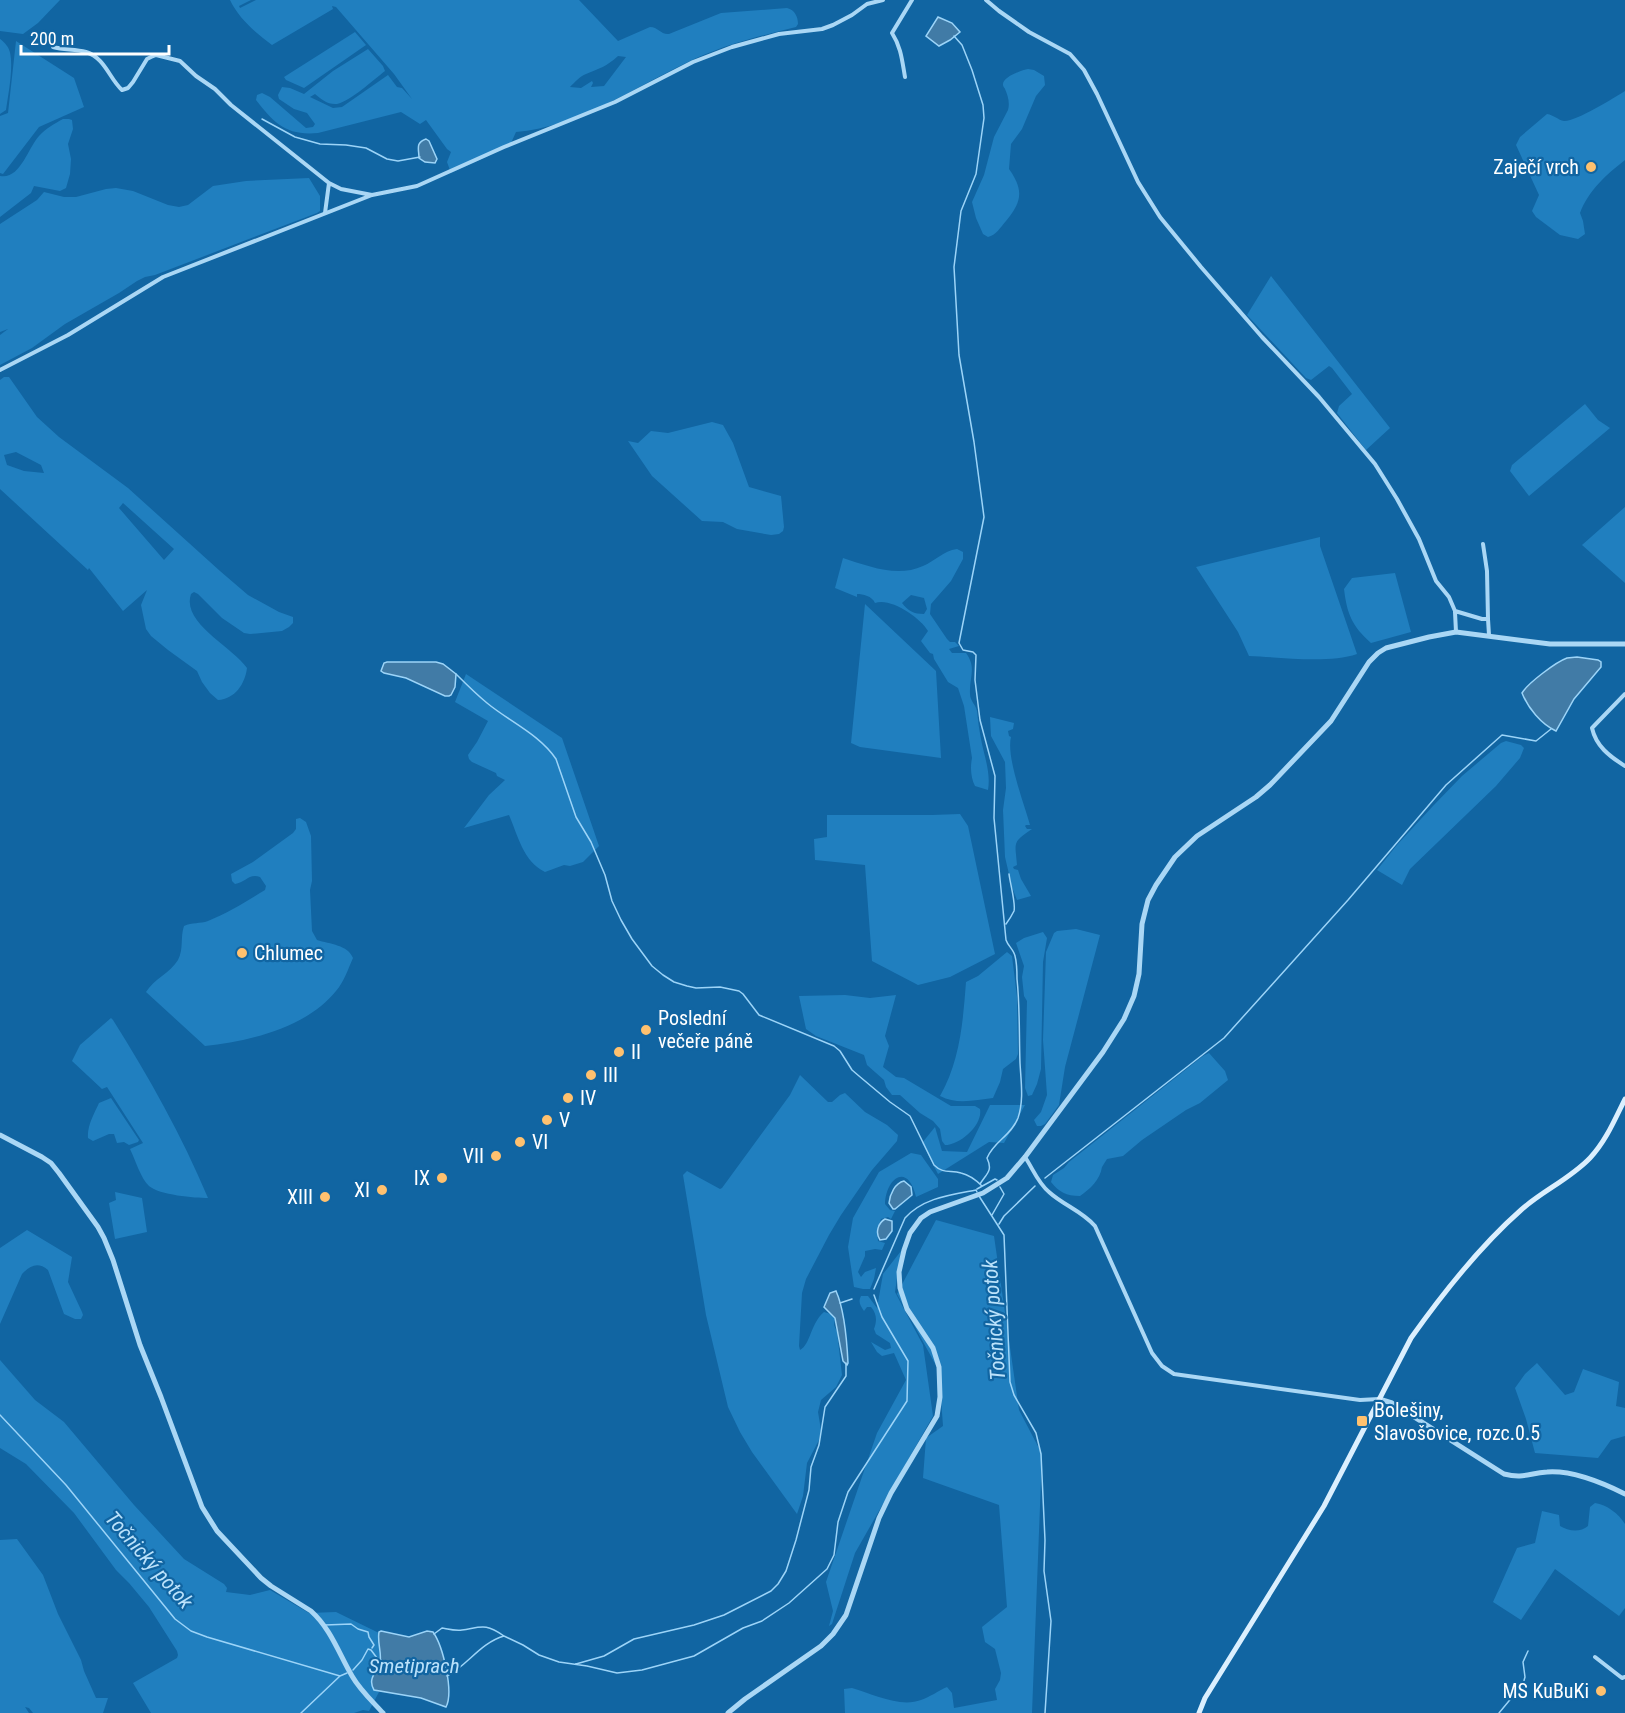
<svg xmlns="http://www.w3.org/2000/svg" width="1625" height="1713" font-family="'Roboto Condensed',sans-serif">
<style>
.green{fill:#207fbf;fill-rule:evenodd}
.water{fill:#417ba6;stroke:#9cd4f8;stroke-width:1.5}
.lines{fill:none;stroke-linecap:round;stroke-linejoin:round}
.stream{stroke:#9cd4f8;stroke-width:1.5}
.minor{stroke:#aad7f5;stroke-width:4}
.tertiary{stroke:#aad7f5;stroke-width:5}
.secondary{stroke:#dbeffe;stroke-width:5}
.poi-dot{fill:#ffc16f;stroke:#1165a2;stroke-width:2}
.labels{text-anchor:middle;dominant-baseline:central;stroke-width:4.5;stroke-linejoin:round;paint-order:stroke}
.poi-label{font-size:20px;fill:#fff;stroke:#1165a2;text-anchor:start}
.water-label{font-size:21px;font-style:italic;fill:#bbe2fb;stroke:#1165a2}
</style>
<rect width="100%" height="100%" fill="#1165a2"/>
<!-- green -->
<path class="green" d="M0 0H60L38 23 23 34 0 31Z
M230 0H251L239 6 240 8 256 0H579L618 41 650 27C658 27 661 35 669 34L721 13 787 8C795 10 798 17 798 24L796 27C759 36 720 46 686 63 632 89 576 127 516 132L511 143 486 157 451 173 447 162 451 152 447 149 426 120 420 124 401 112 318 133C286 136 274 123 256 100L257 95 262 93 270 97 306 128 313 127 315 124 307 113 294 109 279 99 278 95 282 87 290 88 304 94 333 71 368 49 383 66 385 71C373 80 351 101 337 104 328 105 321 99 315 94L310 97 333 108 342 107 388 75 397 87 402 88 412 99 394 74 336 7 332 6 333 9 272 45C256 33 239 19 230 0ZM618 56 626 57 604 86 591 87 593 83 592 81 581 88 570 87C575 82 580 76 586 74 600 68 606 67 618 56Z
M355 32 366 45 304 88 286 80 284 77Z
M0 39C2 40 6 44 7 46 16 57 8 95 6 110L0 114Z
M16 41 74 78 84 107 39 127 3 174 0 173V116L8 113Z
M1028 69 1034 70 1044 76 1045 85 1036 96 1022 129 1011 144 1009 169C1024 190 1022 202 1006 221 1000 228 996 235 988 237L983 234 976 218 972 202 984 175 994 137 1008 110C1010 103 1008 96 1005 89 1005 88 1003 87 1003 85 1002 77 1022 70 1028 69Z
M1625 91V160C1607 174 1588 191 1580 213L1583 221 1585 234 1578 239 1560 235 1536 217 1532 211 1539 195 1516 145 1520 137 1547 114C1554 115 1558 120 1564 121 1575 122 1614 98 1625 91Z
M63 119H69L72 120 73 129 68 144 71 159 70 174 66 188 60 191 34 186 31 193 0 217V176C20 180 28 148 39 136 46 128 54 124 63 119Z
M309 178 320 196V211L317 213 155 275 145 277 137 281 119 293 65 324 32 348 0 365V335L8 329 0 332V224L37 200 44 192 64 197H76L106 189 116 188 133 191 168 205 179 207 188 205 213 186 246 181Z
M1271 276 1390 428 1366 450 1337 413 1339 406 1352 394 1332 368 1329 366 1311 380 1306 378 1247 315Z
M4 377H9L37 417 59 437 128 488 220 571 248 595 279 612 293 617V623L289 627 282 631 250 634 244 633 222 618 198 594 194 592 191 594C181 623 233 647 247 668 245 684 235 699 218 700L210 693 202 682 197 671 168 650 151 636 146 629 141 605 147 590 123 611 89 568 88 570 0 489V380ZM16 452 41 465 44 473 24 471 7 465 4 455ZM123 503 174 549 164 560 119 508Z
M1585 404 1598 420 1610 428 1529 496 1510 471 1512 465Z
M712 422 723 425 733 443 749 487 781 496 784 527 783 531 779 534 771 535 737 529 723 522 702 521 652 476 628 441 638 443 651 431 668 433Z
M1625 507V583L1582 545Z
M1320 537V546L1357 654C1328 664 1280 657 1249 656L1238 632 1196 567Z
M957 549 963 552V559L951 581 931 604 930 614 947 639 950 642H955L959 646 949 649 952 653H966C977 668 969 677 970 694 970 701 976 705 977 711 978 720 979 729 981 739 984 756 991 772 988 790L975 786C971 778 970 768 972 758L964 706 958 688 948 682 934 659 933 654 930 653 921 641 928 631C920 617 890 597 875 603 872 596 863 594 857 594V597L835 588 843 558C868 566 897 578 923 566 935 561 943 551 957 549ZM911 595 924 598 927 609 924 614C914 614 908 611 902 603Z
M1395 573 1411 632 1371 643C1352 626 1347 614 1344 589L1352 578Z
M865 604 936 671 941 758 860 747 851 743Z
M466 674 562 738 599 846 583 862 570 866 564 865 545 872C523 861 518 836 509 815L464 828 489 795 505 780 497 776 496 773 472 762 469 759 468 755 477 742 488 721 455 702Z
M990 717 1014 723 1013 729 1008 731 1009 736 1011 737C1006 757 1024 803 1030 825H1026L1025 826 1027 829H1032C1012 843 1015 841 1017 865L1013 867 1014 869 1018 870 1021 879 1031 896 1017 900 1012 887 1005 857 1003 810 1006 788 1005 762 991 736Z
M1506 741 1521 745 1524 748 1520 758 1496 786 1410 869 1402 885 1377 870 1397 845 1432 807 1462 776 1501 743Z
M960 814 968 826 995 954 950 977 918 985 872 961 865 865 815 860 814 839 827 837V815H932Z
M300 818 306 822 311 836 312 881 310 890 312 931 317 940C330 944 348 945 353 958 348 969 344 982 336 991 306 1028 250 1041 205 1046L146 992C154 979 170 973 178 960 184 949 180 937 184 926 192 922 200 924 208 921 228 913 247 901 265 890L266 886 260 877C249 873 245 883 235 884L232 881 231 874 253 862 293 833 296 829V819Z
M1076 929 1100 935 1065 1067 1059 1105 1045 1124 1041 1126H1037L1034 1120 1041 1112 1047 1095 1043 1040 1046 952 1054 933 1057 931Z
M1043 932 1047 938 1043 962 1041 1069 1037 1084 1032 1095 1028 1096 1025 1088 1027 1001 1024 996 1022 977 1024 966 1016 943 1024 938Z
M1007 952 1012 956 1017 997 1018 1054 1016 1059 1003 1069 1000 1082 993 1098C975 1100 957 1105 940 1096 960 1061 963 1022 966 982L978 976Z
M845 995 870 998 896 995 885 1036 889 1046 883 1067 896 1077 904 1078 951 1106H975L980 1109C983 1125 960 1145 945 1145L942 1141 940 1129 933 1121 920 1113 900 1095H892L886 1087 884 1080 867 1065 864 1055 816 1036 806 1029 799 996Z
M111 1018 113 1020C149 1077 182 1136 208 1198 195 1198 159 1195 149 1186 141 1179 135 1159 130 1149L143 1143 107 1087 102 1089 72 1061 80 1045Z
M1209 1053 1225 1071 1228 1080 1200 1103 1186 1110 1142 1140 1123 1156 1107 1159 1102 1167C1100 1180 1090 1189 1080 1196 1066 1196 1059 1192 1051 1182L1053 1175 1064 1168 1069 1162 1203 1056Z
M800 1075 828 1102H832L840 1095 845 1093 865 1112 887 1125 898 1135 897 1141 872 1170 841 1215 829 1235 806 1279 802 1293 799 1346 800 1350C811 1344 810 1324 824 1312L831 1314 835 1318 834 1325 837 1332 842 1375 836 1387 821 1400 818 1412 821 1430 819 1440 807 1463 803 1496 797 1514 752 1452 740 1432 728 1407 706 1315 683 1175 687 1171 720 1189 722 1188 790 1095Z
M111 1098 139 1140 138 1142 129 1145 124 1142 117 1143 114 1134H109L93 1141 88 1138C87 1126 94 1114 99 1103Z
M990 1105H1025L1004 1143 989 1142 938 1174 922 1143 935 1127 942 1151 967 1152Z
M911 1153 921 1155 938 1179V1187L916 1197C908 1162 886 1178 885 1204L890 1210 895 1211 891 1219 888 1217 881 1219 877 1231 878 1241 885 1243 882 1250 875 1249 865 1251V1256L858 1272 861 1277 865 1272 876 1268 874 1279 870 1289H863L854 1287 848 1247 853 1218 879 1172Z
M115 1192 142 1198 147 1232 115 1239 109 1203 116 1200Z
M936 1220 994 1236 1019 1410 1042 1454 1032 1713H845L844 1689 852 1688C873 1694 900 1708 921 1700 930 1697 938 1691 947 1687L952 1693 954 1708 997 1700 995 1689 1000 1680 1001 1673 995 1649 985 1642 982 1627 1007 1607 999 1505 923 1478 926 1438 943 1426 939 1371 897 1294Z
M27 1230 72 1257 68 1282 82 1312 83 1315 81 1319H75L64 1314 48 1270C38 1262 31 1265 22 1274L0 1324V1248Z
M901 1251 895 1292 923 1345 933 1416 855 1553 832 1624 829 1626 833 1611 826 1582 877 1433 906 1380 894 1353 882 1356 877 1352 871 1342 885 1350 891 1348 890 1343 876 1334 874 1329C877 1321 877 1314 871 1307H867L864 1311C860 1305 858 1302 861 1296H868L877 1308 883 1274Z
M0 1360 35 1400 64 1422 134 1505 184 1559 224 1584 227 1588 226 1592 250 1595 270 1590 309 1613 336 1612 379 1633 380 1662 374 1690 379 1692 369 1711 363 1710 354 1713H151L133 1683 177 1658 178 1655 177 1651 149 1607 129 1583 116 1570 74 1513 26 1464 0 1448Z
M1537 1363 1565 1395 1574 1392 1583 1369 1619 1382 1616 1406 1625 1408V1436L1611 1440 1598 1458 1535 1453 1526 1419 1515 1388 1525 1374Z
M1595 1503C1607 1505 1618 1513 1625 1524V1608L1619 1616 1555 1569 1521 1620 1493 1602 1517 1548 1535 1543 1542 1511 1559 1515 1560 1526C1568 1531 1580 1533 1588 1526L1590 1507Z
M17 1539 43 1575 58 1614 81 1660 84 1671 96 1698H108L103 1713H33L29 1708 25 1707 29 1713H0V1540Z"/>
<!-- water -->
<path class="water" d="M938 17 952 23 960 32 950 40 939 46 926 36Z
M426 139 429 141 437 159 435 163 425 162 419 158C419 149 415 143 426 139Z
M1577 657 1598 660 1601 662V667L1574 699 1556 731C1541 724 1528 708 1522 693 1528 683 1556 662 1567 658 1567 658 1577 657 1577 657Z
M387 662H436L443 664 456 674 455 687 451 695 449 696H445L406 678 384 673 381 671 384 663Z
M904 1181 911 1187 912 1195 895 1209H893L889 1203C890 1194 895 1183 904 1181Z
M885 1219 892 1221V1231L886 1239 880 1240C875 1233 878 1223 885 1219Z
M836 1291C845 1311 847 1342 848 1363L847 1365 843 1361 835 1318 824 1307 830 1293Z
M381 1631 409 1637 427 1631 433 1632C443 1646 454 1692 446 1707L421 1698 374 1690C367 1678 377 1673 380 1662 382 1653 377 1642 379 1632Z"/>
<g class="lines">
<!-- stream -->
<path class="stream" d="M954 36 962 45 972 70 983 105 984 118 976 174 961 211 954 267 959 355 974 442 984 517 959 643 963 650 973 652 976 655 975 680 980 720 995 776 994 818 1006 940C1008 946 1014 950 1015 956 1017 963 1017 972 1017 979 1020 1007 1019 1035 1020 1063 1021 1082 1024 1100 1018 1118 1011 1136 994 1141 987 1158 993 1171 987 1173 980 1184
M262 119 295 137 320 144 346 145 366 148 387 159 398 161 420 157
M456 674C466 684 476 694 487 703 510 722 539 734 556 759L576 817 591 842 605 875 612 901 621 920 632 939 652 966 663 975 674 982 687 986 696 988 720 987 739 991 743 994 759 1015 834 1046 840 1051 852 1070 859 1076 890 1102 910 1116 934 1165C943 1174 950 1170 961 1173 970 1175 976 1180 982 1186
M1006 924C1009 920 1012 915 1014 911 1016 904 1010 883 1009 874
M1045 1178 1224 1038 1348 900 1446 785 1502 735 1536 741 1551 729
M977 1189 995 1179 997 1180
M979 1196 1004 1235 1010 1382 1014 1395 1036 1433 1041 1454 1045 1540 1044 1571 1051 1621 1045 1713
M992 1215 1004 1194 1000 1187
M999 1224 1004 1216 1035 1186
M874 1289 905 1218C923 1198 950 1195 976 1190L977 1192
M840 1303 852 1299
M0 1415 66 1485 175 1619 191 1631 207 1637 340 1676 347 1673
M325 1625 351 1624 358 1629 368 1632 369 1637 374 1645 372 1648
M434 1634 442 1628C448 1629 455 1631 462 1630 482 1627 485 1623 504 1636
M576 1664 604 1656 634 1639 694 1625 724 1615 771 1591 778 1584 786 1571 796 1540 809 1490 811 1467 819 1445 825 1407 846 1376V1363
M353 1670 362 1660 368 1649 371 1650 377 1658 381 1660
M447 1676C468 1665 480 1643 504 1636L523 1645 539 1655 559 1662 587 1666 617 1673 642 1670 694 1656 743 1628 762 1621 789 1603 827 1569 834 1555 838 1522 848 1492 907 1401 908 1361 882 1317 874 1295
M301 1713 340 1676
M1499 1713 1523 1684 1525 1677 1523 1662 1528 1651"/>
<!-- minor -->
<path class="minor" d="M986 0 999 11 1029 32 1070 54 1084 70 1097 94 1138 182 1160 217 1201 267 1262 337 1319 397 1375 464 1397 499 1419 539 1436 581 1449 597 1455 611 1482 619H1488L1489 635
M53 47C64 50 75 49 86 52 105 58 109 78 122 90L128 88 133 82 147 59 151 57 156 55 180 61 196 76 215 89 231 105 329 183 341 189 372 195
M905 77C902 60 901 47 892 33L912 0
M325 213 329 183
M0 370 68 335 163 277 372 195 417 186 504 147 615 102 693 62 732 47 779 34 822 29 833 25 852 15 867 4 883 0
M1483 544 1487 571 1488 619
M1455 612 1456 632
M1625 694 1592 728C1596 746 1609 756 1625 766
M1025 1157C1033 1169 1038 1183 1049 1192 1063 1205 1082 1211 1095 1226L1152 1353 1162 1366 1174 1374 1360 1400 1379 1399
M1595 1657 1622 1678 1625 1677"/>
<!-- tertiary -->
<path class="tertiary" d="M0 1135 42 1157 51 1163 59 1173 98 1227 104 1238 113 1260 140 1345 161 1397 202 1507 217 1531 261 1578 271 1586 311 1611C331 1629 339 1654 352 1676 360 1690 372 1701 383 1713
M1379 1399 1392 1403 1504 1474C1524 1479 1529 1473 1547 1472 1572 1470 1603 1483 1625 1494
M728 1713 745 1699 821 1646 833 1634 846 1615 879 1518 891 1493 937 1416 940 1397 939 1367 933 1348 907 1309 900 1288 899 1272 904 1250 910 1233 921 1218 930 1212 983 1193 1007 1178 1025 1157 1103 1052 1124 1019 1134 996 1139 974 1142 924 1148 900 1156 885 1175 857 1197 836 1256 797 1270 785 1331 721 1369 662 1378 653 1386 648 1429 637 1456 632 1550 644H1625"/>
<!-- secondary -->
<path class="secondary" d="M1199 1713 1205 1698 1324 1506 1411 1338C1443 1293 1479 1247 1521 1210 1542 1191 1570 1179 1590 1158 1606 1141 1615 1119 1625 1099"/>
</g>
<!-- markers -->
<g class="poi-dot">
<circle cx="1591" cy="167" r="6"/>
<circle cx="242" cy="953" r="6"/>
<circle cx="646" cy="1030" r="6"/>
<circle cx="619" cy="1052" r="6"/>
<circle cx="591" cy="1075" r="6"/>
<circle cx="568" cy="1098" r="6"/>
<circle cx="547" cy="1120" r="6"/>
<circle cx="520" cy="1142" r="6"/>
<circle cx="496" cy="1156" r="6"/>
<circle cx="442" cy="1178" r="6"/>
<circle cx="382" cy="1190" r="6"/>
<circle cx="325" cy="1197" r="6"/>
<rect x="1356" y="1415" width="12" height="12" rx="3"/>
<circle cx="1601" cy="1691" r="6"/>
</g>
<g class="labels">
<!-- poi labels -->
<g class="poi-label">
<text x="1579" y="167" text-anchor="end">Zaječí vrch</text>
<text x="254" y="953">Chlumec</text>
<text x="658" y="1018">Poslední<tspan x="658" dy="23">večeře páně</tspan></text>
<text x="631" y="1052">II</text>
<text x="603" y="1075">III</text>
<text x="580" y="1098">IV</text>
<text x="559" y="1120">V</text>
<text x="532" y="1142">VI</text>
<text x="484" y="1156" text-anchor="end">VII</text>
<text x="430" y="1178" text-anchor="end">IX</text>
<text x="370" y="1190" text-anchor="end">XI</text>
<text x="313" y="1197" text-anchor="end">XIII</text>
<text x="1374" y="1410">Bolešiny,<tspan x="1374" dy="23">Slavošovice, rozc.0.5</tspan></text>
<text x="1589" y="1691" text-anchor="end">MS KuBuKi</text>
</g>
<!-- water labels -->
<g class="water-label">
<text transform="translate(994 1320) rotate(-94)">Točnický potok</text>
<text transform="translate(149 1560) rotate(49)">Točnický potok</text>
<text x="414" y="1666">Smetiprach</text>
</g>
</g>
<!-- scale -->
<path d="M21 45v9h148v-9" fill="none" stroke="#ffffff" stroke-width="3"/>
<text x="30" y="45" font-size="18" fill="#ffffff" stroke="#1165a2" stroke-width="4.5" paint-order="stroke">200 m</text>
</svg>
